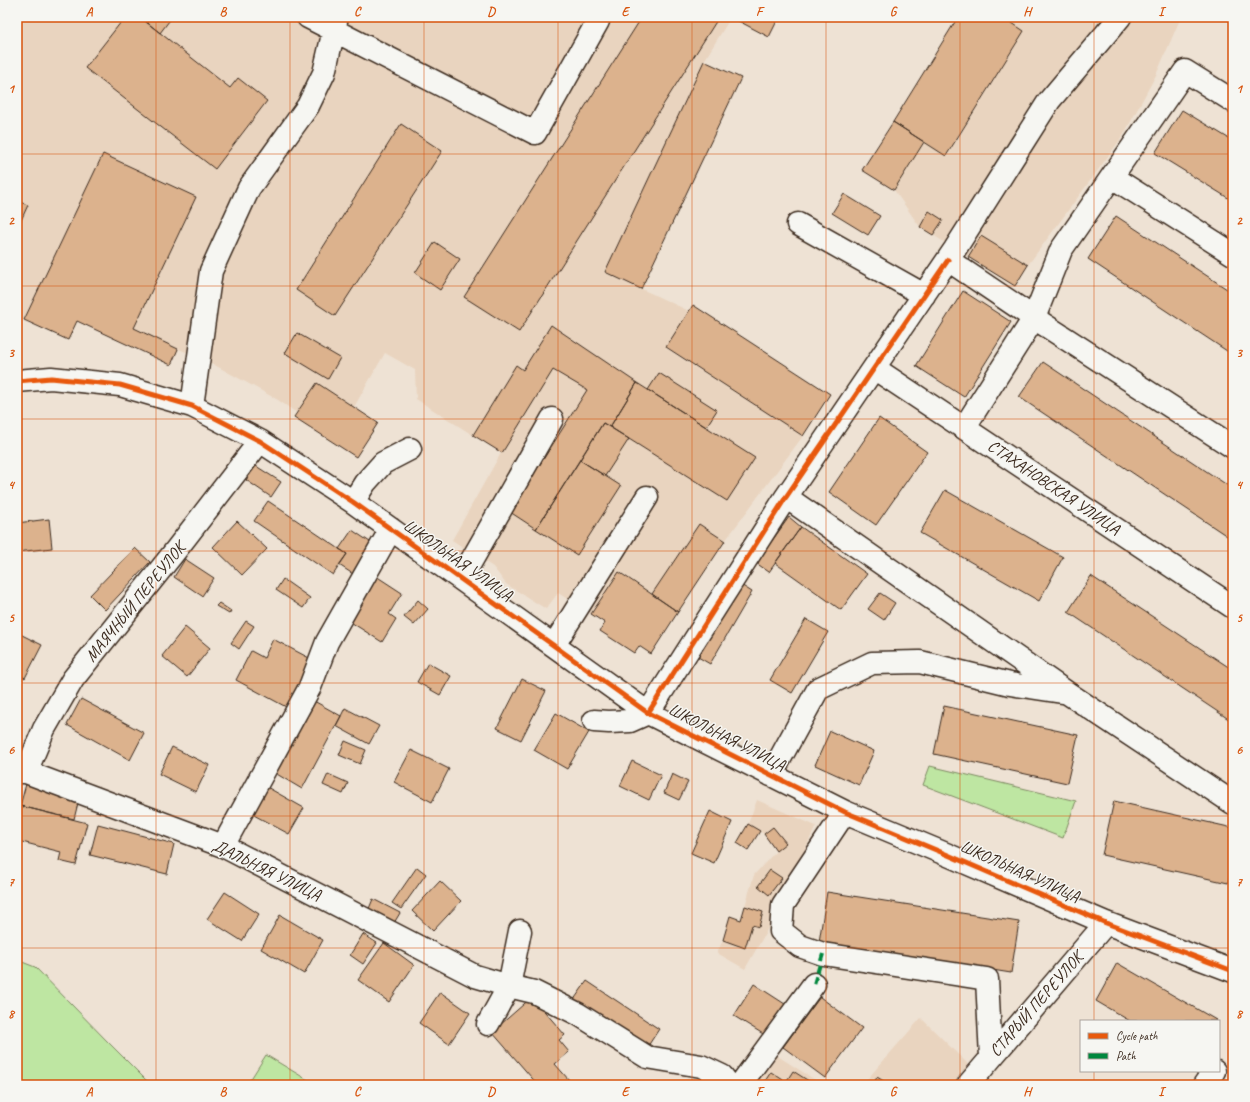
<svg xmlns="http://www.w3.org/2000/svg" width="1250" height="1102" font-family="Caveat,sans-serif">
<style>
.built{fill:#e9d4bf}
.green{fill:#bee6a2;stroke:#7c8860}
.building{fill:#dcb28d;stroke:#3b2a1e}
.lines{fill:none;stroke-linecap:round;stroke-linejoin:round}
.minor-casing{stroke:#3b2a1e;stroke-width:25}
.minor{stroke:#f6f6f2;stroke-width:22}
.quiet{stroke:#00873e;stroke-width:4;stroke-dasharray:8 4;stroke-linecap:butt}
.cycleway-casing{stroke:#f6f6f2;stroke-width:8}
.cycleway{stroke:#e8590c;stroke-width:5}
.grid{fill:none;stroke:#d7540e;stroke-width:1;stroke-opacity:0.55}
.labels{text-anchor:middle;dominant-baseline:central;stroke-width:3;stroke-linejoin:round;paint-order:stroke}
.street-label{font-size:17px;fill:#3b2a1e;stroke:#f6f6f2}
.neatline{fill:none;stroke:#d7540e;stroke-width:1.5}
.grid-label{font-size:13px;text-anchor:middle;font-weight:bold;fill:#d7540e}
</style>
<rect width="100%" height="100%" fill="#eee2d4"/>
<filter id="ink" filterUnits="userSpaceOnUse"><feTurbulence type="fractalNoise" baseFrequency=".025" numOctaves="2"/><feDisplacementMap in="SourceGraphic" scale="8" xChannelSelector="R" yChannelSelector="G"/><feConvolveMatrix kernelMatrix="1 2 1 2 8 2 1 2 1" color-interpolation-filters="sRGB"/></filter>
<g filter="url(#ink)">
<!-- built -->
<path class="built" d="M17 17H731L704 61 605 272 689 311 666 348 803 436 725 541 678 612 620 572 591 614 558 593 546 609 506 584 493 567 452 540 501 453 416 399 415 370 385 353 354 407 378 423 356 457 294 417 297 413 278 400 211 363 179 349 171 365 77 321 68 340 24 320H17Z
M1003 17H1181L1156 75 1123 136 1028 265 1015 286 920 227 894 190 924 142 947 156 1024 31Z
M757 800 816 826 765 934 745 969 717 953 723 940 730 916 741 920 754 875 776 851 764 834 748 824Z
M921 1018 970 1066 952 1085H862Z
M773 1053 823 1085H752Z"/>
<!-- green -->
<path class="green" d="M930 766 1076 801 1063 838 923 785Z
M17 960 35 967 108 1042 151 1085H17Z
M266 1055 316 1085H247Z"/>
<!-- building -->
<path class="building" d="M125 17H140L230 88 238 78 267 101 215 169 85 68Z
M140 17H172L160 33Z
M642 17H712L717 20 519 332 464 297Z
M731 17H779L769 37Z
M958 17H1003L1024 31 946 156 893 122Z
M704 61 741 78 641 289 605 272Z
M1182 110 1233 141V201L1155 153Z
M893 122 924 142 894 190 862 170Z
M401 124 442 151 335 316 296 290Z
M103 154 196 197 134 328 178 349 171 365 77 321 68 340 24 320Z
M844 194 880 216 868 235 832 213Z
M17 201 28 205 17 229Z
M929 211 943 220 933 235 920 227Z
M1116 216 1233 293V355L1088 259Z
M981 236 1028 265 1015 286 968 257Z
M435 242 460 259 440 290 415 273Z
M963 291 1011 322 964 397 916 366Z
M693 305 830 394 803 436 666 347Z
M551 325 637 383 610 427 603 423 536 529 510 512 587 390 553 370 502 453 473 435 516 365 523 370Z
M297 333 340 358 328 379 285 353Z
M1043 362 1233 489V540L1019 397Z
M659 373 717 410 706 427 648 390Z
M317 383 378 423 356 457 294 417Z
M637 383 755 458 727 501 610 427Z
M879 418 927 452 876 525 829 492Z
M603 423 629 439 605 476 580 460Z
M580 460 621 486 577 555 536 529Z
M256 466 281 482 271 497 246 480Z
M945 490 1063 557 1039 601 920 533Z
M268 501 347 554 333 575 254 521Z
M789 517 801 527 769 572 756 563Z
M49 519 52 548 17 552V523Z
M237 521 267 549 242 575 213 547Z
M699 524 725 541 678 612 652 594Z
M801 527 867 574 841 610 775 563Z
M352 530 373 544 353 574 339 565 347 554 339 549Z
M135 548 150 562 105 610 90 595Z
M185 559 214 578 202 596 174 577Z
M619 572 678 612 651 654 639 646 634 653 600 631 605 623 591 614Z
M376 576 402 593 389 614 396 619 382 642 349 621Z
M1091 576 1233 670V722L1068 612Z
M283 579 310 598 303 608 276 590Z
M741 585 752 592 710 664 698 657Z
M880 593 895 603 884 620 868 609Z
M418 600 428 609 414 625 404 617Z
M219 603 231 611 229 614 216 606Z
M806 619 828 632 792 693 770 680Z
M246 621 254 626 239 649 231 643Z
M185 627 210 648 187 677 162 656Z
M20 634 42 645 25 678 17 674V639Z
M273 639 313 660 288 708 236 680 251 651 264 658Z
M428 663 451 676 440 695 417 682Z
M522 679 546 691 521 740 497 728Z
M81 699 144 733 130 760 67 725Z
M314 701 341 716 302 789 275 773Z
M944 706 1078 735 1067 783 934 754Z
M345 708 379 726 369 744 336 726Z
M556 713 589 732 567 769 534 750Z
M830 731 874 751 859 785 815 765Z
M345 741 366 750 360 764 339 755Z
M172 747 209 765 196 792 159 774Z
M411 750 449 769 432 802 394 782Z
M632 761 661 775 649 800 620 786Z
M328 774 348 783 343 794 323 785Z
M672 774 688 782 679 800 664 793Z
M26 784 52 791 80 795 74 819 20 806Z
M265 786 304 808 289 834 250 813Z
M1114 801 1233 828V863L1228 883 1102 855Z
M17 805 87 823 76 865 59 861 61 852 18 841 17 845Z
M710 811 732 822 714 863 691 853Z
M98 824 174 844 167 874 90 855Z
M748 824 760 831 748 850 737 843Z
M773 827 786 843 776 851 764 834Z
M417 867 426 874 401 909 392 903Z
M770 870 782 878 769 895 758 886Z
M440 881 461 901 433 931 412 911Z
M225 892 259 914 242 941 207 919Z
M827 892 1019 922 1011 973 819 942Z
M373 899 400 913 394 923 368 911Z
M745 906 763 912 759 927 752 925 745 948 723 940 730 916 741 920Z
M280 915 323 940 304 974 261 949Z
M363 934 377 943 363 964 350 955Z
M384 943 414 965 389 1002 358 980Z
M1117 963 1216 1020V1021H1130L1096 1001Z
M587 981 659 1029 646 1049 573 1001Z
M754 984 788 1006 768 1037 734 1016Z
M440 992 470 1013 449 1044 419 1023Z
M532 997 565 1035 559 1040 569 1052 555 1064 569 1080 563 1085H538L492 1032Z
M820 997 862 1028 825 1078 783 1047Z
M793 1071 815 1085H771L765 1081 771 1072 786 1082Z
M1233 1075V1085H1225Z
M877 1077 890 1085H873Z"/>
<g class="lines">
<defs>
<path id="minor" d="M308 17 535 133 598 21
M1112 177 1233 254
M798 224 924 295
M948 260 1034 318 1233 447
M874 368 1233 607
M17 381 51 378 120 385 192 406 260 441 353 502 648 713 845 812 948 855 1106 923 1233 971
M192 406 211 271 249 188 308 106 324 73 337 17
M964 428 1034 318 1061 250 1185 71 1233 101
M786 497 1069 694 1233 803
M353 502 365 483 383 463 410 449
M461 579 552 419
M554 645 647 497
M594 721 609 722 630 721 648 713 786 497 955 249 1049 101 1120 17
M17 772H26L223 846 475 976 509 986 534 992 578 1014 647 1057 701 1066 722 1076 729 1085
M26 772 44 729 73 679 172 555 260 441
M771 775 818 689 872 663 920 662 1010 684 1062 692
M845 812 783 905 781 931 800 946 823 954 987 979 991 1057
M223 846 310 687 327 642 391 529
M488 1024 509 986 520 931
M740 1085 814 984
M968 1085 1106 923
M1204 1085 1214 1071"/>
</defs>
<!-- minor casing -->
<use href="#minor" class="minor-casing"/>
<!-- minor -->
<use href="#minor" class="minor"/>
<!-- quiet -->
<path class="quiet" d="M814 984 823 954"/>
<defs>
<path id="cycleway" d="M17 381 51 378 120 385 192 406 260 441 353 502 648 713 845 812 948 855 1106 923 1233 971
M648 713 786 497 948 260"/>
</defs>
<!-- cycleway casing -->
<use href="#cycleway" class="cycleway-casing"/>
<!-- cycleway -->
<use href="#cycleway" class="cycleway"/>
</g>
</g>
<!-- grid -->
<path class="grid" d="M156 17V1085M290 17V1085M424 17V1085M558 17V1085M692 17V1085M826 17V1085M960 17V1085M1094 17V1021M17 154H1233M17 286H1233M17 419H1233M17 551H1233M17 683H1233M17 816H1233M17 948H1233M1094 1071V1085"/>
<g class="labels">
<!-- street labels -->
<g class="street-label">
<text transform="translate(1054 487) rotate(34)">СТАХАНОВСКАЯ УЛИЦА</text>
<text transform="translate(458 560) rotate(35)">ШКОЛЬНАЯ УЛИЦА</text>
<text transform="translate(135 602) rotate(-51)">МАЯЧНЫЙ ПЕРЕУЛОК</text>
<text transform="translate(727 737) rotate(27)">ШКОЛЬНАЯ УЛИЦА</text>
<text transform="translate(267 870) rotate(26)">ДАЛЬНЯЯ УЛИЦА</text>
<text transform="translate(1020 871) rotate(24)">ШКОЛЬНАЯ УЛИЦА</text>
<text transform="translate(1036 1004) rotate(-49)">СТАРЫЙ ПЕРЕУЛОК</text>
</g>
</g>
<!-- margin -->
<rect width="1250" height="1102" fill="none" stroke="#f6f6f2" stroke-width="44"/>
<!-- legend -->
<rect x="1080" y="1020" width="140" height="52" fill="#f6f6f2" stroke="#aba49d"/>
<rect x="1088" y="1033" width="20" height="6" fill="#e8590c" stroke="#aba49d"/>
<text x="1116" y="1040" font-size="12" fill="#3b2a1e">Cycle path</text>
<rect x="1088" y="1053" width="20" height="6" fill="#00873e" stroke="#aba49d"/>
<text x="1116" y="1060" font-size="12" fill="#3b2a1e">Path</text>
<rect x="22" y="22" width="1206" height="1058" class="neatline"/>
<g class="grid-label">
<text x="89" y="16">A</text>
<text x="223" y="16">B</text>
<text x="357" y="16">C</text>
<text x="491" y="16">D</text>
<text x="625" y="16">E</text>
<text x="759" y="16">F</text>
<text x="893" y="16">G</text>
<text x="1027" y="16">H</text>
<text x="1161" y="16">I</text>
<text x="11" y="93">1</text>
<text x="1239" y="93">1</text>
<text x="11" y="225">2</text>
<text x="1239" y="225">2</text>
<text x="11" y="357">3</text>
<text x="1239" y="357">3</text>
<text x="11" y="489">4</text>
<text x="1239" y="489">4</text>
<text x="11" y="622">5</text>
<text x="1239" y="622">5</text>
<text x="11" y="754">6</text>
<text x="1239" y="754">6</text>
<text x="11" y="886">7</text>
<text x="1239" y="886">7</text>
<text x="11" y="1018">8</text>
<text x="1239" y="1018">8</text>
<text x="89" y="1096">A</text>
<text x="223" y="1096">B</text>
<text x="357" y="1096">C</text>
<text x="491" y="1096">D</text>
<text x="625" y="1096">E</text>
<text x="759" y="1096">F</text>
<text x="893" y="1096">G</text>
<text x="1027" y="1096">H</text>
<text x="1161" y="1096">I</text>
</g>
</svg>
